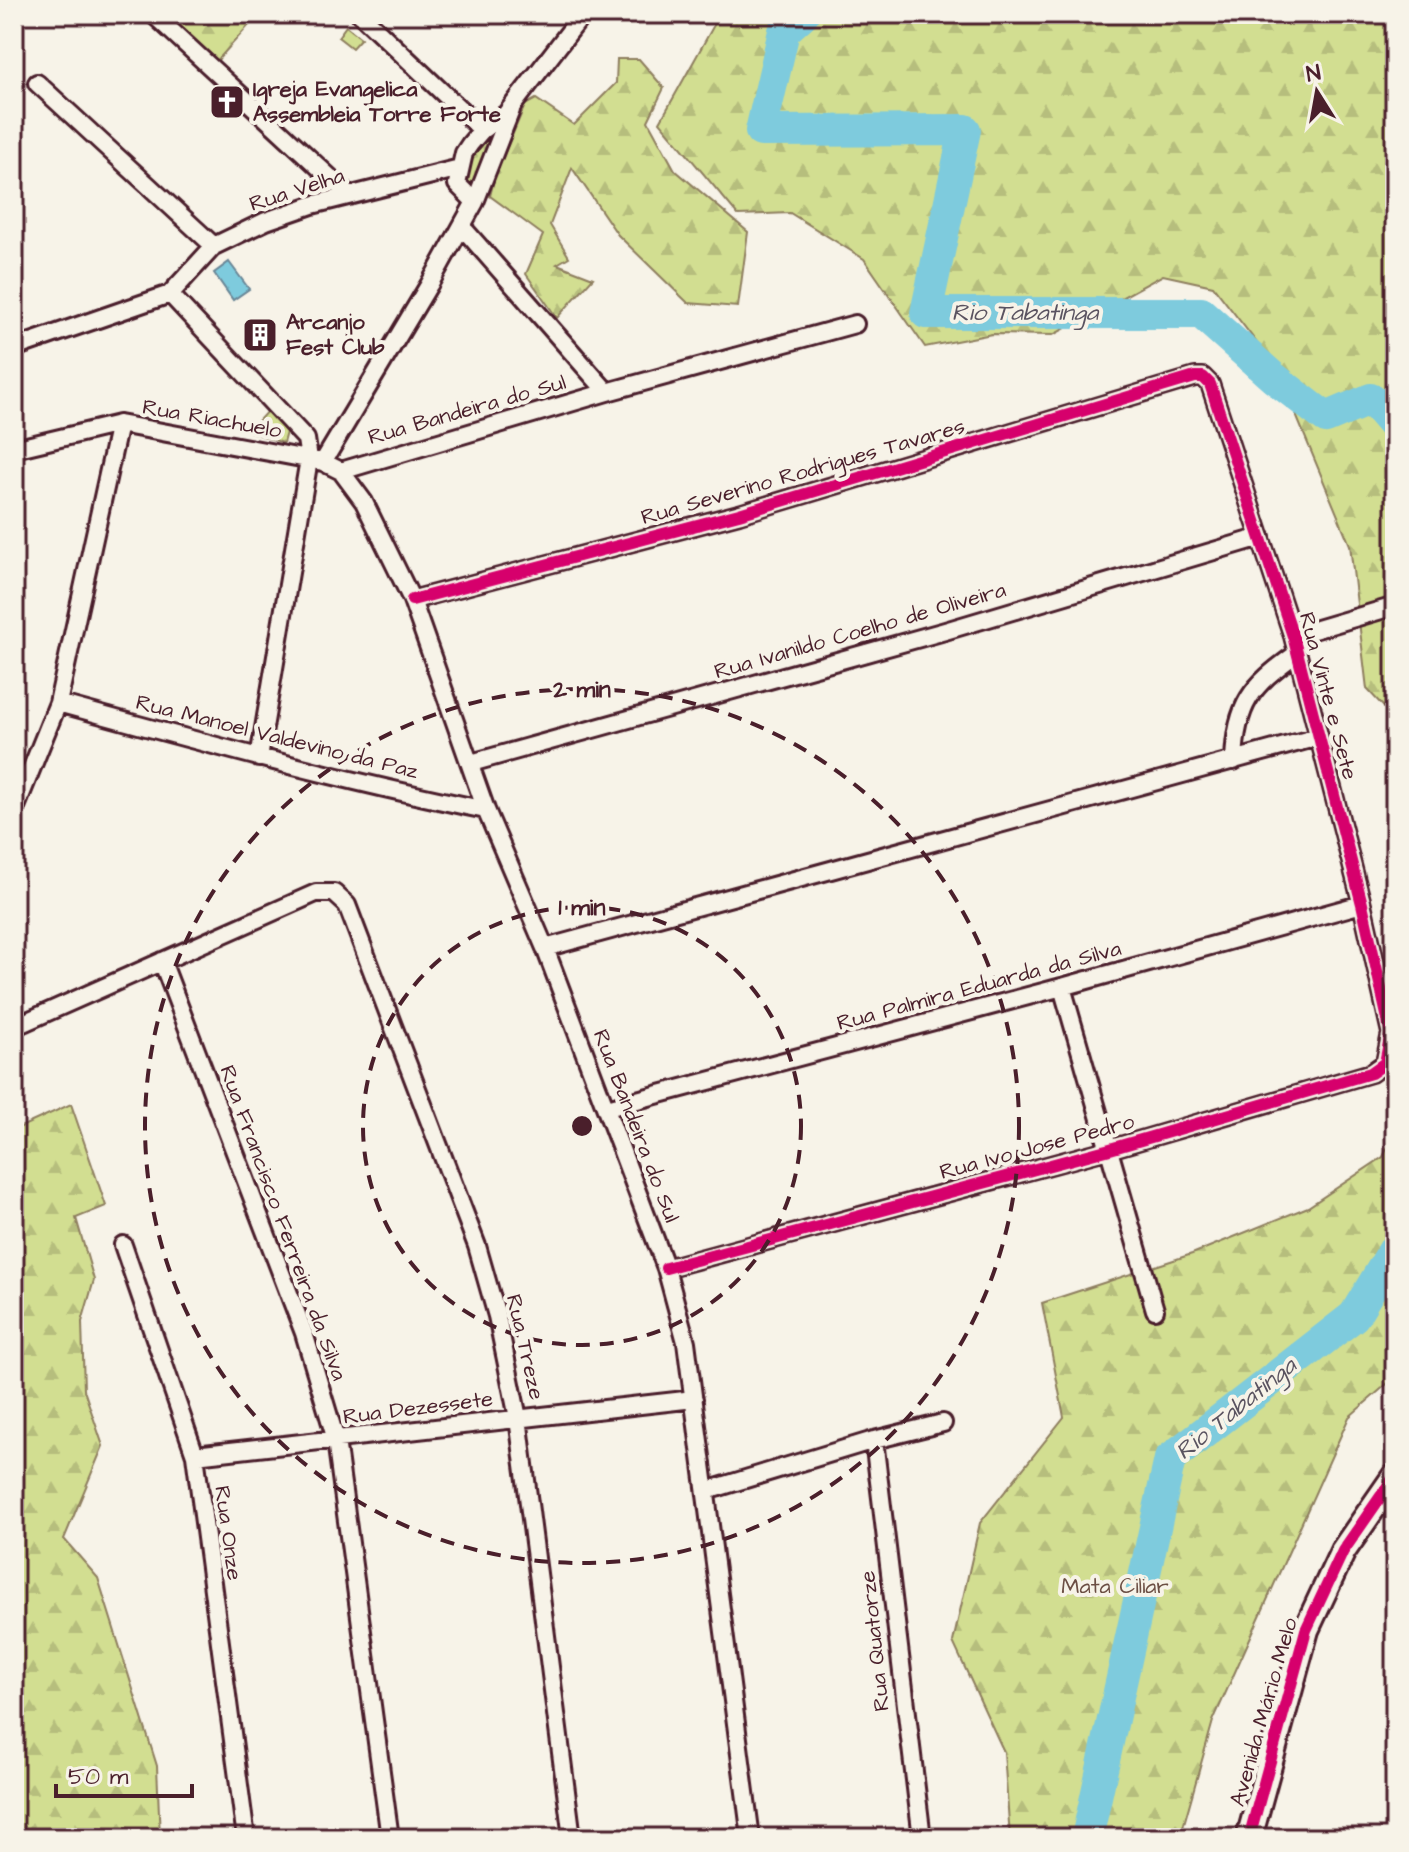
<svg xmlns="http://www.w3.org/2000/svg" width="1409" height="1852" font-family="'Architects Daughter',sans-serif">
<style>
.grass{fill:url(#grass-tufts);stroke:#8e7e5e;stroke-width:2}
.forest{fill:url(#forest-firs);stroke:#8e7e5e;stroke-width:2}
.park{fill:url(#park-dots);stroke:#8e7e5e;stroke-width:2}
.water{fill:url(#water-ripples);stroke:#698696;stroke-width:2}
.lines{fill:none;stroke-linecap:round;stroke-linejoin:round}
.river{stroke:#7ecbdd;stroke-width:32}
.minor-casing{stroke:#4a1f2b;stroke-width:22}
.primary-casing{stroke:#4a1f2b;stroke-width:30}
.minor{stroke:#f7f3e8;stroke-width:16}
.primary{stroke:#f7f3e8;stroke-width:24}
.cycleway-casing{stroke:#f7f3e8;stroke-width:17}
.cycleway{stroke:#d6006c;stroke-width:12}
.ring{fill:none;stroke:#4a1f2b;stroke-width:4;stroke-dasharray:14 10}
.labels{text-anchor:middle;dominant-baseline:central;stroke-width:8;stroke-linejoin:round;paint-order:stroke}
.poi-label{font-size:22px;font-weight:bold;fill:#4a1f2b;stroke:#f7f3e8;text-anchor:start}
.street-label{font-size:22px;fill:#4a1f2b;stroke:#f7f3e8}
.park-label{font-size:22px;fill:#6c4f44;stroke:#f7f3e8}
.water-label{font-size:24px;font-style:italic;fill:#5a5360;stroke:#f7f3e8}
.centre{fill:#4a1f2b;stroke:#f7f3e8;stroke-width:4}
.ring-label{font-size:24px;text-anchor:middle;font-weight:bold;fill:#4a1f2b;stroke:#f7f3e8;stroke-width:8;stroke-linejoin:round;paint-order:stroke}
</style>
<defs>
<pattern id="grass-tufts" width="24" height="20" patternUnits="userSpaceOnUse" patternTransform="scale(2)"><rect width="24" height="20" fill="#d2de91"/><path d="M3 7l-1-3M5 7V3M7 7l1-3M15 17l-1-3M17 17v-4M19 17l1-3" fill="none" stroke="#b6be7d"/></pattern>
<pattern id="forest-firs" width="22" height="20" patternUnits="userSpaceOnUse" patternTransform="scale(2)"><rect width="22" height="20" fill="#d2de91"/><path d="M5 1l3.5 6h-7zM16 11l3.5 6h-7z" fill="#b6be7d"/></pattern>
<pattern id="park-dots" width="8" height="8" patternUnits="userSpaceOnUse" patternTransform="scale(2)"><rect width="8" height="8" fill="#d2de91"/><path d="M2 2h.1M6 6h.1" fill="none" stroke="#b6be7d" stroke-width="1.8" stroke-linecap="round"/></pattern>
<pattern id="water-ripples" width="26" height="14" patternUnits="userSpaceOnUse" patternTransform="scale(2)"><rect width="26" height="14" fill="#7ecbdd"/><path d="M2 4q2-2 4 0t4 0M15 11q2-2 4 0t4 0" fill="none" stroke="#6eaebe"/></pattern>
</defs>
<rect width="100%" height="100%" fill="#f7f3e8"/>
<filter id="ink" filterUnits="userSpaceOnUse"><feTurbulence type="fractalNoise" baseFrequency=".0125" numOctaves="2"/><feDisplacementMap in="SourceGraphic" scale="16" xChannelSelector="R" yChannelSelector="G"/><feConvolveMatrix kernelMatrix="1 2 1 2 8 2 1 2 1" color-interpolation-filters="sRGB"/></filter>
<g filter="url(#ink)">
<!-- grass -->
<path class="grass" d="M346 26 361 38 352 48 338 37Z"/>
<!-- forest -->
<path class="forest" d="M170 14H241L250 24 215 63 185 37Z
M704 14H752L764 21 755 14H1395V719L1367 689 1350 545 1277 369 1213 286 1163 275 1053 335 992 334 925 347 864 259 790 213 738 215 660 122 714 25Z
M617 59H639L664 88 648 121 675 170 748 232 738 307 688 303 618 235 572 168 550 225 569 257 557 264 593 278 557 318 526 274 543 235 490 196 495 176 525 105 536 99 574 125 616 83Z
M71 1104 106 1206 76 1218 94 1280 82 1322 84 1390 103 1446 64 1539 98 1578 157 1766 160 1838H14V1130Z
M1395 1132V1377L1349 1417 1213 1721 1180 1838H1010L1004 1752 953 1642 980 1523 1064 1417 1042 1303 1192 1254 1308 1207 1383 1157Z"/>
<!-- park -->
<path class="park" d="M498 127 477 184 469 185 463 177 476 146Z
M268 410 288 425 283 443 249 431Z"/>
<!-- water -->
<path class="water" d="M229 262 249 289 233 300 214 273Z"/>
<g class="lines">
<!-- river -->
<path class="river" d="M803 14 784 31 761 131 965 130 926 313H1201L1274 378 1326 418 1371 399 1395 427
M1087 1838 1170 1459 1354 1316 1395 1248"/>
<defs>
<path id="minor" d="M153 14 349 195
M360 14 482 130
M37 83 214 246
M475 202 511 110
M463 228 607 392
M170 294 306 439 309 459 259 758
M14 348 170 294 214 246 266 221 312 205 460 168
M14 449 119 424 323 462 341 471 364 502 412 600 486 810 545 948 666 1268 686 1342 751 1838
M323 462 429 285 475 202 457 184 464 153 470 144 482 130 506 114 583 14
M341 471 607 392 855 324
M412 600 739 514 1195 377H1203L1210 384 1293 636 1362 904 1391 1033 1385 1063 1371 1073 1110 1149 666 1268
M1293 636 1395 606
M58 703C200 742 342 781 486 810
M1234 761C1236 704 1251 686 1296 654
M471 763 945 631 1261 537
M14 812 58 703 119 424
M545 948 1318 737
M162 961 304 1333 336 1440 390 1838
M1062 987 1155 1310
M14 1027 316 893H334L347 905 477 1246 497 1316 518 1418 572 1838
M607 1108 1062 987 1362 904
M123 1245 195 1455 246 1838
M874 1440 922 1838
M195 1455 694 1399
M706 1491 874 1440 943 1423"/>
<path id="primary" d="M1249 1838 1306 1630 1343 1551 1395 1476"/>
</defs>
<!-- minor casing -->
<use href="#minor" class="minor-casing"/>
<!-- primary casing -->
<use href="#primary" class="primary-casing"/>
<!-- minor -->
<use href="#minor" class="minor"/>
<!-- primary -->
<use href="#primary" class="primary"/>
<defs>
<path id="cycleway" d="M412 600 739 514 1195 377H1203L1210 384 1293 636 1362 904 1391 1033 1385 1063 1371 1073 1110 1149 666 1268
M1249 1838 1306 1630 1343 1551 1395 1476"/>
</defs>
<!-- cycleway casing -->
<use href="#cycleway" class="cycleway-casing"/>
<!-- cycleway -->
<use href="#cycleway" class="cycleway"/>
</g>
</g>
<!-- distance rings -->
<g class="ring">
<circle cx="582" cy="1126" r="219"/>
<circle cx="582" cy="1126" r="437"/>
</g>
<!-- icons -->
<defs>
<symbol id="church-square" viewBox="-11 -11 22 22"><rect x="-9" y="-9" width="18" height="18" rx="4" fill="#4a1f2b" stroke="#f7f3e8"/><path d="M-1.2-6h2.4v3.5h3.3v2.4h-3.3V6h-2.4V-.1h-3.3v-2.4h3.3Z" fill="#fff"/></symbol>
<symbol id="building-square" viewBox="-11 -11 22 22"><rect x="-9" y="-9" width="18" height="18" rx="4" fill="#4a1f2b" stroke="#f7f3e8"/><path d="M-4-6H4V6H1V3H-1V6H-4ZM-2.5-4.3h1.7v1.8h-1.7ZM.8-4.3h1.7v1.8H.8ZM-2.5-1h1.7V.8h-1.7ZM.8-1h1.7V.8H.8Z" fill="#fff"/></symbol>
</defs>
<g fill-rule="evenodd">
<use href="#church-square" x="207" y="82" width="40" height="40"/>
<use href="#building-square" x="240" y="315" width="40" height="40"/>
</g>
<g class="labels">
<!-- poi labels -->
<g class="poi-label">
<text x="253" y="89">Igreja Evangelica<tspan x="253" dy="25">Assembleia Torre Forte</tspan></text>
<text x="286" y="322">Arcanjo<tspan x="286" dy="25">Fest Club</tspan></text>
</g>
<!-- street labels -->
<g class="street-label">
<text transform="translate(297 190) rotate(-18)">Rua Velha</text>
<text transform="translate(467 410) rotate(-16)">Rua Bandeira do Sul</text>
<text transform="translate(212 419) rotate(10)">Rua Riachuelo</text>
<text transform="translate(803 472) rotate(-16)">Rua Severino Rodrigues Tavares</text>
<text transform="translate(860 631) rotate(-16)">Rua Ivanildo Coelho de Oliveira</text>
<text transform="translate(1328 696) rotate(75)">Rua Vinte e Sete</text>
<text transform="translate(277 737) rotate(14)">Rua Manoel Valdevino da Paz</text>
<text transform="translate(979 986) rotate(-15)">Rua Palmira Eduarda da Silva</text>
<text transform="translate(636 1126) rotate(69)">Rua Bandeira do Sul</text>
<text transform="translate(1037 1147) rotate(-15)">Rua Ivo Jose Pedro</text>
<text transform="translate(283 1223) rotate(70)">Rua Francisco Ferreira da Silva</text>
<text transform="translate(525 1347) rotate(77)">Rua Treze</text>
<text transform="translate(418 1408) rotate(-7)">Rua Dezessete</text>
<text transform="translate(228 1533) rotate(82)">Rua Onze</text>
<text transform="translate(875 1641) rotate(-96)">Rua Quatorze</text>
<text transform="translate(1264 1712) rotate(-74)">Avenida Mário Melo</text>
</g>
<!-- park labels -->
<g class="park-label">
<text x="1115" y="1586">Mata Ciliar</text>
</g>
<!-- water labels -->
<g class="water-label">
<text x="1025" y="313">Rio Tabatinga</text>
<text transform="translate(1236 1409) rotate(-39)">Rio Tabatinga</text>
</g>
</g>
<circle cx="582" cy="1126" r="12" class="centre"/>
<g class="ring-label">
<text x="582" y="697">2 min</text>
<text x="582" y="915">1 min</text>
</g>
<!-- margin -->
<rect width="1409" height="1852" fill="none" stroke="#f7f3e8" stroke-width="48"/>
<rect x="24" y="24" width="1361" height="1804" fill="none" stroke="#4a1f2b" stroke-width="3" filter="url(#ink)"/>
<!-- north arrow -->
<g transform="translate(1317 92) rotate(349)" stroke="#f7f3e8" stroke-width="6" paint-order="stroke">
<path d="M0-6L14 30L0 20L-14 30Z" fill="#4a1f2b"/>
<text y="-12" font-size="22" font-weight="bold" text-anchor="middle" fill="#4a1f2b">N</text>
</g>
<!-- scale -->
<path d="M56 1784v12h136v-12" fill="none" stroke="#4a1f2b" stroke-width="4"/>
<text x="68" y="1784" font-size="24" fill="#4a1f2b" stroke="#f7f3e8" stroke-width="6" paint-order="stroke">50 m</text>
</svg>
